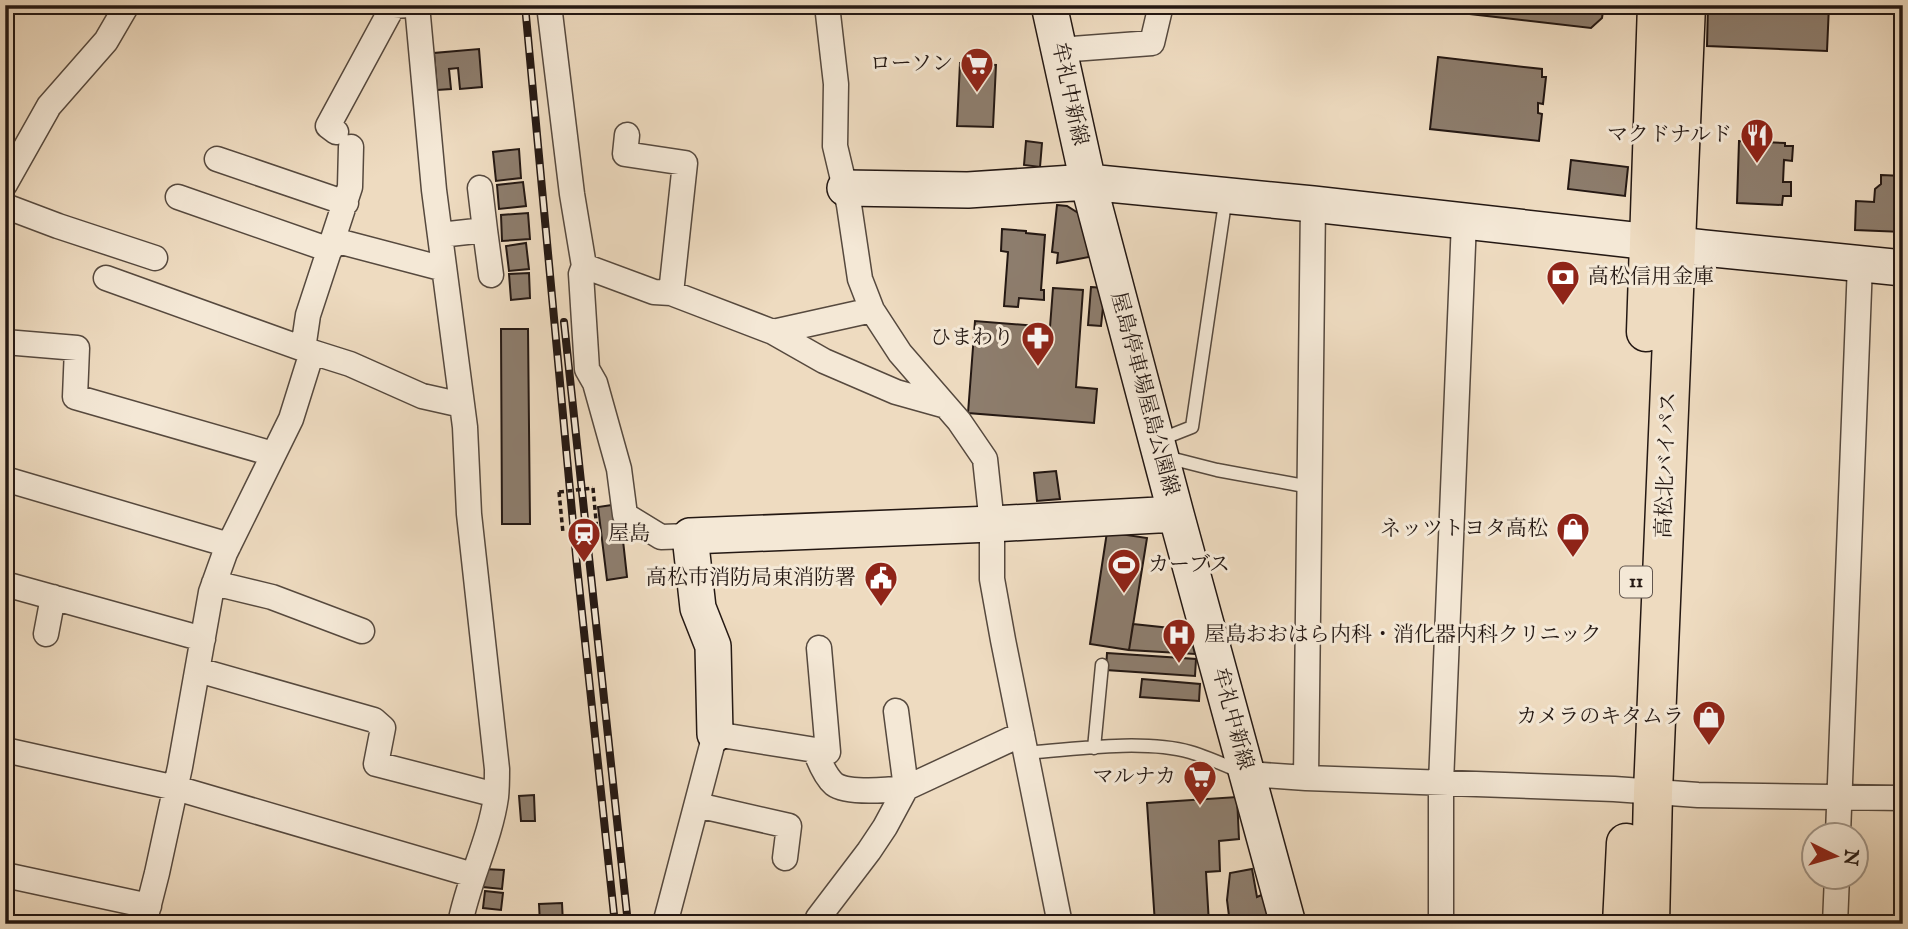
<svg xmlns="http://www.w3.org/2000/svg" width="1908" height="929" font-family="'IM FELL English','Noto Serif JP',serif">
<style>
.building{fill:#8d7d6d;stroke:#241813;stroke-width:2}
.lines{fill:none;stroke-linecap:round;stroke-linejoin:round}
.lane-casing{stroke:#56493e;stroke-width:15}
.street-casing{stroke:#56493e;stroke-width:27}
.secondary-casing{stroke:#241813;stroke-width:38}
.highway-casing{stroke:#241813;stroke-width:41}
.path{stroke:#241813;stroke-width:3.5;stroke-dasharray:5 3.5;stroke-linecap:butt}
.lane{stroke:#f4e8d6;stroke-width:12}
.street{stroke:#f4e8d6;stroke-width:24}
.secondary{stroke:#f4e8d6;stroke-width:35}
.highway{stroke:#eedbc0;stroke-width:38}
.rail-casing{stroke:#241813;stroke-width:8}
.rail{stroke:#f4e8d6;stroke-width:5;stroke-dasharray:16;stroke-linecap:butt}
.path-bridge{stroke:#241813;stroke-width:3.5;stroke-dasharray:5 3.5;stroke-linecap:butt}
.labels{text-anchor:middle;dominant-baseline:central;stroke-width:6;stroke-linejoin:round;paint-order:stroke}
.shield{fill:#f4e8d6;stroke:#62564e;stroke-width:2}
.shield-label{font-size:19px;font-weight:bold;fill:#241813}
.poi-label{font-size:21px;fill:#241813;stroke:#f4e8d6;text-anchor:end}
.street-label{font-size:21px;fill:#241813;stroke:#f4e8d6}
</style>
<rect width="100%" height="100%" fill="#eedbc0"/>
<filter id="stains"><feTurbulence type="fractalNoise" baseFrequency=".00286" numOctaves="4"/><feColorMatrix values="0 0 0 0 .2 0 0 0 0 .09 0 0 0 0 .02 0 0 0 .5 -.17"/></filter>
<radialGradient id="worn" r=".72"><stop offset=".6" stop-color="#630" stop-opacity="0"/><stop offset="1" stop-color="#630" stop-opacity=".3"/></radialGradient>
<!-- building -->
<path class="building" d="M1454 5H1604L1602 18 1591 28 1453 12Z
M1708 5H1829L1827 51 1707 46Z
M479 49 482 87 460 89 458 68 449 69 451 89 437 90 434 53Z
M1438 57 1542 69V77H1546L1543 104 1538 103V113L1542 114 1539 141 1430 129Z
M960 63 996 65 993 127 957 126Z
M1026 141 1042 143 1040 167 1024 165Z
M1739 141 1785 143V146H1793L1792 161 1784 160 1783 182H1791V196H1783L1782 205 1737 203Z
M519 149 521 178 496 181 493 152Z
M1571 160 1628 167 1625 196 1568 189Z
M1881 175 1903 176V232L1855 230 1856 201 1874 202 1875 189 1881 184Z
M523 182 526 206 499 209 497 185Z
M1057 205 1067 206 1083 216 1089 257 1057 263 1058 253 1052 252Z
M528 213 530 239 502 241 501 215Z
M1002 229 1026 231V233L1045 235 1041 290H1044V300L1019 298 1018 307 1004 306 1008 252 1001 251Z
M526 243 529 269 509 271 506 246Z
M529 273 530 298 511 300 509 274Z
M1091 287 1105 288 1101 326 1088 325Z
M1053 288 1083 290 1076 387 1097 389 1094 423 968 413 975 321 1050 327Z
M501 329H528L530 524H502Z
M1056 471 1060 499 1037 501 1034 473Z
M619 504 627 577 607 580 598 507Z
M1107 532 1147 538 1129 650 1090 644Z
M1133 624 1189 630 1195 654 1129 650Z
M1107 653 1196 659 1195 676 1106 670Z
M1142 679 1200 684 1199 701 1140 697Z
M534 795 535 821H521L519 796Z
M1237 797 1239 839 1219 841 1220 871 1206 872 1209 924H1155L1147 803Z
M484 869 504 870 502 889 483 887Z
M1252 869 1257 897 1264 894 1270 917 1243 924H1230L1227 900 1230 873Z
M485 891 503 893 501 910 483 908Z
M562 903 563 924H540L539 904Z"/>
<g class="lines">
<defs>
<path id="lane" d="M1159 440 1192 427 1226 196
M1166 457 1217 470 1310 487
M1094 748 1102 665
M1026 753C1074 749 1144 739 1190 752 1207 757 1225 765 1241 772"/>
<path id="street" d="M417 5 434 190 465 427 469 514 497 769C497 778 497 788 496 797 490 840 468 881 460 924
M549 5 572 194 584 266 581 274 587 369 595 383 619 469 625 515 661 537 690 536
M827 5 836 84 835 146 849 205 860 279 872 310 900 353 959 421 985 459 992 524V579L1003 640 1060 924
M1059 50 1152 43 1161 5
M336 132 328 126 393 6 409 5
M627 135 625 154 685 163 671 293 773 332 872 310
M217 159 346 203
M5 184 49 106 106 41 127 5
M178 197 330 250
M5 206 58 226 155 258
M485 230 491 275
M440 235 485 230 480 188
M334 240 444 269
M584 266 654 292 671 293
M106 278 312 352
M773 332 824 361 896 392 946 406
M5 342 77 348 75 397 273 454
M303 349 308 315 350 187 351 147
M5 479 229 545
M214 583 272 597 362 631
M5 584 203 639
M46 634 53 597
M198 670 374 720 383 728 376 764 496 795
M5 750 176 788 473 875
M815 750C819 761 825 776 834 784 847 794 889 790 906 788L1022 734
M1248 774 1306 778 1614 789 1698 795 1903 798
M1306 778 1313 204
M697 805 789 826 785 858
M1838 834 1860 264
M5 875 149 906
M144 924 157 873 180 767 211 592 225 553 291 419 312 352 350 364 422 396 462 405
M665 924 715 734 828 752 819 648
M816 924 818 918 869 851 885 827 906 788 896 711
M1441 924V783L1464 221
M1835 924 1837 876"/>
<path id="secondary" d="M1049 5 1088 182 1176 514 1288 924
M845 188 968 190 1088 182 1313 204 1704 248 1903 268
M715 734 713 646 698 608 690 536 992 524 1176 514"/>
<path id="highway" d="M1646 332 1657 5
M1622 924 1626 843
M1650 924 1653 792 1686 5"/>
</defs>
<!-- lane casing -->
<use href="#lane" class="lane-casing"/>
<!-- street casing -->
<use href="#street" class="street-casing"/>
<!-- secondary casing -->
<use href="#secondary" class="secondary-casing"/>
<!-- highway casing -->
<use href="#highway" class="highway-casing"/>
<!-- path -->
<path class="path" d="M593 488 597 531
M559 492 563 533"/>
<!-- lane -->
<use href="#lane" class="lane"/>
<!-- street -->
<use href="#street" class="street"/>
<!-- secondary -->
<use href="#secondary" class="secondary"/>
<!-- highway -->
<use href="#highway" class="highway"/>
<defs>
<path id="rail" d="M525 5 577 566 615 924
M564 322 628 924"/>
</defs>
<!-- rail casing -->
<use href="#rail" class="rail-casing"/>
<!-- rail -->
<use href="#rail" class="rail"/>
<!-- path-bridge -->
<path class="path-bridge" d="M559 492 593 488"/>
</g>
<!-- icons -->
<defs>
<symbol id="supermarket-pin" viewBox="-11 -11 22 30"><path d="M0 17L-7.5 6A9.5 9.5 0 1 1 7.5 6Z" fill="#8f2418" stroke="#f4e8d6"/><path d="M-6-5.5h2.5l.6 2H6L4.5 2H-2.5L-4.4-4H-6ZM-1.5 3.2a1.3 1.3 0 1 0 .1 0ZM3 3.2a1.3 1.3 0 1 0 .1 0Z" fill="#fff"/></symbol>
<symbol id="restaurant-pin" viewBox="-11 -11 22 30"><path d="M0 17L-7.5 6A9.5 9.5 0 1 1 7.5 6Z" fill="#8f2418" stroke="#f4e8d6"/><path d="M-5-6h1v4h1v-4h1v4h1v-4h1v5L-1.5 .5V6h-2V.5L-5-1ZM5-6V6H3V1.5H1.5Q1.5-4 5-6Z" fill="#fff"/></symbol>
<symbol id="bank-pin" viewBox="-11 -11 22 30"><path d="M0 17L-7.5 6A9.5 9.5 0 1 1 7.5 6Z" fill="#8f2418" stroke="#f4e8d6"/><path d="M-6-4H6V4H-6ZM0-2.3a2.3 2.3 0 1 0 0 4.6a2.3 2.3 0 1 0 0-4.6Z" fill="#fff"/></symbol>
<symbol id="pharmacy-pin" viewBox="-11 -11 22 30"><path d="M0 17L-7.5 6A9.5 9.5 0 1 1 7.5 6Z" fill="#8f2418" stroke="#f4e8d6"/><path d="M-2-6h4v4h4v4h-4v4h-4v-4h-4v-4h4Z" fill="#fff"/></symbol>
<symbol id="shop-pin" viewBox="-11 -11 22 30"><path d="M0 17L-7.5 6A9.5 9.5 0 1 1 7.5 6Z" fill="#8f2418" stroke="#f4e8d6"/><path d="M-5-2.5h2.3a2.7 3.5 0 0 1 5.4 0H5L5.5 6h-11ZM-1.5-2.5h3a1.5 2.3 0 0 0-3 0Z" fill="#fff"/></symbol>
<symbol id="station-pin" viewBox="-11 -11 22 30"><path d="M0 17L-7.5 6A9.5 9.5 0 1 1 7.5 6Z" fill="#8f2418" stroke="#f4e8d6"/><path d="M-3-6H3Q5-6 5-4V2Q5 4 3 4L4.5 6H3L1.5 4h-3L-3 6H-4.5L-3 4Q-5 4-5 2V-4Q-5-6-3-6ZM-3.5-4v3h7v-3ZM-3.5 1v1.5H-2V1ZM2 1v1.5H3.5V1Z" fill="#fff"/></symbol>
<symbol id="stadium-pin" viewBox="-11 -11 22 30"><path d="M0 17L-7.5 6A9.5 9.5 0 1 1 7.5 6Z" fill="#8f2418" stroke="#f4e8d6"/><path d="M0-5a6.5 5 0 1 0 0 10a6.5 5 0 1 0 0-10ZM-3.5-1.8h7v3.6h-7Z" fill="#fff"/></symbol>
<symbol id="civic-pin" viewBox="-11 -11 22 30"><path d="M0 17L-7.5 6A9.5 9.5 0 1 1 7.5 6Z" fill="#8f2418" stroke="#f4e8d6"/><path d="M-.6-6.5H3V-4.5H.6V-3L4-1V1h2V6H-6V1h2V-1L-.6-3ZM-1.2 2.5V6h2.4V2.5Z" fill="#fff"/></symbol>
<symbol id="hospital-pin" viewBox="-11 -11 22 30"><path d="M0 17L-7.5 6A9.5 9.5 0 1 1 7.5 6Z" fill="#8f2418" stroke="#f4e8d6"/><path d="M-5-5h3v3.5h4V-5h3V5h-3V1.5h-4V5h-3Z" fill="#fff"/></symbol>
</defs>
<g fill-rule="evenodd">
<use href="#supermarket-pin" x="958" y="45" width="38" height="52"/>
<use href="#restaurant-pin" x="1738" y="116" width="38" height="52"/>
<use href="#bank-pin" x="1544" y="258" width="38" height="52"/>
<use href="#pharmacy-pin" x="1019" y="319" width="38" height="52"/>
<use href="#shop-pin" x="1554" y="510" width="38" height="52"/>
<use href="#station-pin" x="565" y="515" width="38" height="52"/>
<use href="#stadium-pin" x="1105" y="546" width="38" height="52"/>
<use href="#civic-pin" x="862" y="559" width="38" height="52"/>
<use href="#hospital-pin" x="1160" y="616" width="38" height="52"/>
<use href="#shop-pin" x="1690" y="698" width="38" height="52"/>
<use href="#supermarket-pin" x="1181" y="758" width="38" height="52"/>
</g>
<g class="labels">
<!-- shield labels -->
<rect class="shield" x="1620" y="566.5" width="32" height="31" rx="5"/>
<g class="shield-label">
<text x="1636" y="582">11</text>
</g>
<!-- poi labels -->
<g class="poi-label">
<text x="953" y="64">ローソン</text>
<text x="1732" y="135">マクドナルド</text>
<text x="1588" y="277" text-anchor="start">高松信用金庫</text>
<text x="1014" y="338">ひまわり</text>
<text x="1548" y="529">ネッツトヨタ高松</text>
<text x="608" y="534" text-anchor="start">屋島</text>
<text x="1148" y="565" text-anchor="start">カーブス</text>
<text x="856" y="578">高松市消防局東消防署</text>
<text x="1204" y="635" text-anchor="start">屋島おおはら内科・消化器内科クリニック</text>
<text x="1684" y="717">カメラのキタムラ</text>
<text x="1176" y="777">マルナカ</text>
</g>
<!-- street labels -->
<g class="street-label">
<text transform="translate(1069 94) rotate(78)">牟礼中新線</text>
<text transform="translate(1144 394) rotate(75)">屋島停車場屋島公園線</text>
<text transform="translate(1667 465) rotate(-88)">高松北バイパス</text>
<text transform="translate(1232 719) rotate(75)">牟礼中新線</text>
</g>
</g>
<!-- margin -->
<rect width="1908" height="929" fill="none" stroke="#eedbc0" stroke-width="28"/>
<rect x="7" y="7" width="1894" height="915" fill="none" stroke="#241813" stroke-width="3.5"/>
<rect x="14" y="14" width="1880" height="901" fill="none" stroke="#241813" stroke-width="2"/>
<!-- north arrow -->
<g transform="translate(1835 856) rotate(95)"><circle r="33" fill="#f4e8d6" stroke="#a19588" stroke-width="2"/>
<path d="M0-5L12 26L0 18L-12 26Z" fill="#8f2418"/>
<text y="-10" font-size="19" font-weight="bold" text-anchor="middle" fill="#241813">N</text>
</g>
<rect width="100%" height="100%" filter="url(#stains)"/>
<rect width="100%" height="100%" fill="url(#worn)"/>
</svg>
